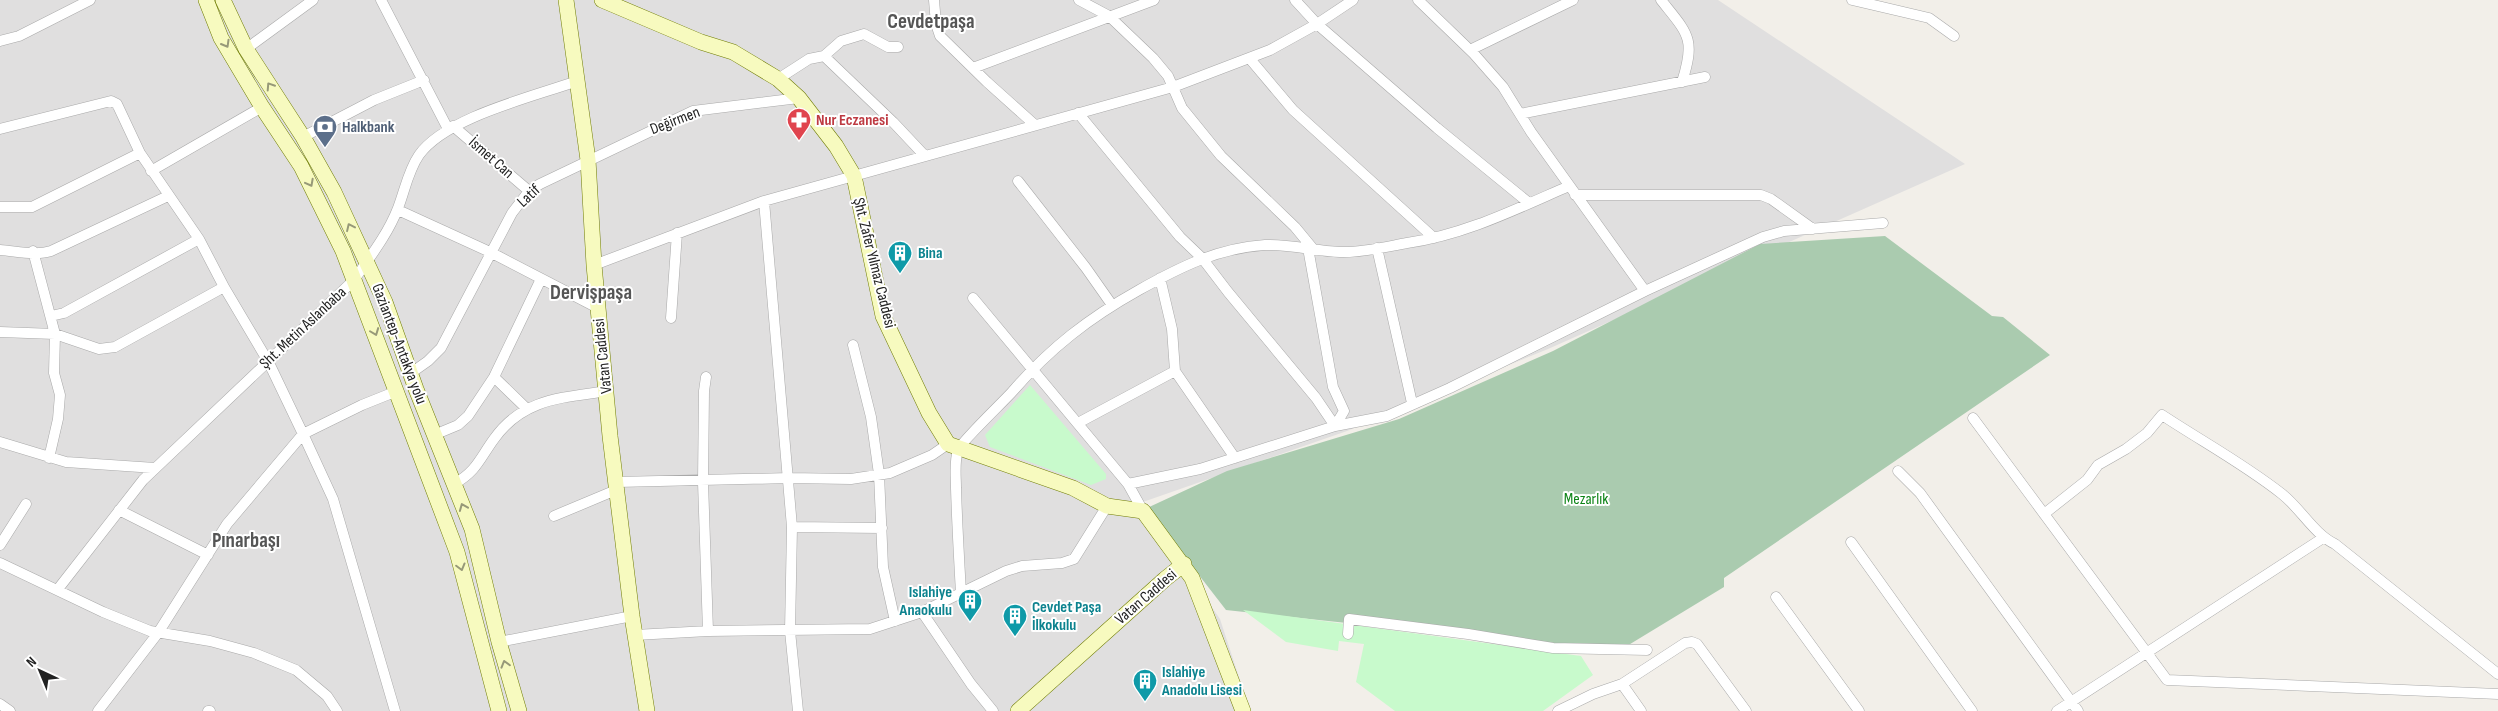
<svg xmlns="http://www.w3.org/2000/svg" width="2498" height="711" font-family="'Sofia Sans Condensed',sans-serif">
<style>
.residential{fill:#e0dfdf}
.cemetery{fill:#aacbaf}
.park{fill:#c8facc}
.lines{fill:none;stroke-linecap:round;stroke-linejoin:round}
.street-casing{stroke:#a9a9a9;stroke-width:11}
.secondary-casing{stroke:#707d05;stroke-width:16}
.street{stroke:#fff;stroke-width:10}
.secondary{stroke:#f7fabf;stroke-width:15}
.oneway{stroke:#979978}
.labels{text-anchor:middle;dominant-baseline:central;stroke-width:4;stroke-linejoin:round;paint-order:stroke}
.health-label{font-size:16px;font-weight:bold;fill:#be3a42;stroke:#fff;text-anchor:start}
.street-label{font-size:16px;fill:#222;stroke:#fff}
.service-label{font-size:16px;font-weight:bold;fill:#4e5e75;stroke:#fff;text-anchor:start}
.culture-label{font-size:16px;font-weight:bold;fill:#0d838f;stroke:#fff;text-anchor:start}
.park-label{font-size:16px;fill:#0c8416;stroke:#fff}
.district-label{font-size:21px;font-weight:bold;fill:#555;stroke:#fff}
</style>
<rect width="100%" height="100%" fill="#f2efe9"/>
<!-- residential -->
<path class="residential" d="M0 0H1718L1965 164 1548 349 1347 431 1140 503 1220 619 1250 711H0Z"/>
<!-- cemetery -->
<path class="cemetery" d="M1885 236 1992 316 2003 317 2050 355 1724 578V587L1617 652 1226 610 1147 508 1227 471 1399 419 1553 351 1760 244Z"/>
<!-- park -->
<path class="park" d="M1030 385 1106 474V479L1091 485 990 447 985 435Z
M1243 610 1581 656 1593 675 1543 711H1395L1356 682 1364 644 1339 641 1338 651 1286 642Z"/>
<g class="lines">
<defs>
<path id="street" d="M381 0 448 129
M934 0 936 24 940 36 987 82 1035 125
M1079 0 1109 16 1153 58 1168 76 1182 108 1221 156 1295 227 1314 250
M1295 0 1317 24 1437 128 1529 203
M1418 0 1474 54 1503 87 1531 132 1645 291
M1661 0C1688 34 1696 38 1682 82
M1852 0 1929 18 1954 36
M0 41 19 36 90 0
M898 47H888L864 34 841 41 824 56 893 122 925 156
M246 49 313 0
M1470 50 1573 0
M1250 59 1293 110 1434 238
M973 68 1154 0
M778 79 809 59 824 56
M1078 113 1180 237 1202 258 1228 292 1316 398 1335 426 1344 411 1333 387 1308 248
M1520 114 1705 77
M453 126 529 191
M0 129 111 101 117 104 140 153 199 239 224 287 269 363 303 434 333 499 395 711
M303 137 374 100 424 80
M151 171 262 107
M1018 181 1086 268 1112 305
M1575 195H1761L1771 199 1813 229
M764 201 792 527 790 631 798 711
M0 207H32L140 153
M398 210 490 252 598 308
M1377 248 1412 403
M0 250C16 251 36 256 51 251L168 196
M33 251 55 334 54 373 60 395 58 419 49 458
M594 265 764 201 1173 87 1270 50 1317 24 1353 0
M1160 278 1172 329 1175 371 1235 458
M973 298 1128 484 1143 511
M51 316 64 313 199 239
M671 318 677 233
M0 332 55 334 99 349 115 347 224 287
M853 345 871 417 879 474 883 567 895 621
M411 373 428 361 441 348 512 213 529 191 540 184 693 111 799 98
M494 377 526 408
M706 377 704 391 703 482 708 631
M1973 418 2167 680 2498 694
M1078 423 1175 371
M434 435 458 425 468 416 494 377 541 279
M0 442 66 462 155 468
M1898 471 1920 493 2078 711
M617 482 789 478 851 479 890 473 932 455 948 444
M454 484C477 471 480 458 494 439 523 398 562 398 607 391
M1128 484 1200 469 1335 426 1387 416 1450 388 1645 291 1763 237 1784 231 1883 223
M119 510 208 555
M2044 514 2087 480 2098 465 2126 449 2147 433 2162 415C2203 442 2244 464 2282 494 2301 509 2314 534 2335 544L2498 674
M554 516 616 490
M792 527 882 528
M1851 542 1972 711
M0 545 26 504
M0 563 103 612 150 631 210 641 254 653 296 670 327 696 337 711
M58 589 143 480 354 280C370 257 388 234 398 208 405 190 408 171 419 155 446 117 533 97 577 81
M961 593C959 558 957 523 956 488 956 476 954 462 958 450 960 443 1003 402 1012 392 1050 348 1089 318 1139 290 1180 267 1218 248 1265 245 1291 244 1314 251 1340 252 1361 253 1385 247 1407 243 1464 235 1516 209 1569 186
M1776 597 1859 711
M922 612 971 684 993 711
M1348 634 1349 619 1468 634 1553 648 1647 650
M635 635 708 631 870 629 922 612 1006 571 1022 566 1062 563 1074 559 1107 506
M499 642 632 616
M1622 684 1641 711
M0 704 10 711
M98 711 158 633 227 524 303 434 362 405 397 391
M208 711H210
M1558 711 1593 694 1622 684 1685 643 1692 642 1697 644 1746 711
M2057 711 2323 538"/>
<path id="secondary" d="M206 0 221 38 262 107 301 166 343 251 457 552 499 711
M223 0 246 49 303 137 334 192 385 302 416 389 472 529 499 642 519 711
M566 0 588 160 594 265 610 436 632 616 647 711
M602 0 701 42 733 52 778 79 799 98 836 146 854 176 883 316 929 413 948 444 1073 488 1107 506 1143 511 1192 578 1243 711
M1018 711 1165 579 1184 564"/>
</defs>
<!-- street casing -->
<use href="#street" class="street-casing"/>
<!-- secondary casing -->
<use href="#secondary" class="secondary-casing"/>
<!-- street -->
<use href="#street" class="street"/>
<!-- secondary -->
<use href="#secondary" class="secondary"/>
</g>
<!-- one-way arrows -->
<defs><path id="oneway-chevron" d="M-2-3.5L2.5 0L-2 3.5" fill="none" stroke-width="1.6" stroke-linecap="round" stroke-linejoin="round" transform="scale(1.25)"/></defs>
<g class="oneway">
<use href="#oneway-chevron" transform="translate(226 44) rotate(60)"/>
<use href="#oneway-chevron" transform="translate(270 86) rotate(-123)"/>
<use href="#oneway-chevron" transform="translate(310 183) rotate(62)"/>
<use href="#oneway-chevron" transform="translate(350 227) rotate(-115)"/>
<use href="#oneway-chevron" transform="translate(375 332) rotate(69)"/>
<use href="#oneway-chevron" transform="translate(463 507) rotate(-112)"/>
<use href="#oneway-chevron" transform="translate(461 567) rotate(75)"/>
<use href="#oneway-chevron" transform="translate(505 664) rotate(-106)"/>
</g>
<!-- icons -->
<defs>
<symbol id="pharmacy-pin" viewBox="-11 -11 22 30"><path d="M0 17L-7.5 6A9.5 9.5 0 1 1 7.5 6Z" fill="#e0444e" stroke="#fff"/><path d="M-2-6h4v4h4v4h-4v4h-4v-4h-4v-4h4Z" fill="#fff"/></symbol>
<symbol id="bank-pin" viewBox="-11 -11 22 30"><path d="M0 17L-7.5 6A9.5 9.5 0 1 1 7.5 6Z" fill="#5c6f8a" stroke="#fff"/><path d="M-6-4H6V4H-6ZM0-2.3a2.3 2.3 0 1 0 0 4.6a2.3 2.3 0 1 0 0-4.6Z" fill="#fff"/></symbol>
<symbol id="building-pin" viewBox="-11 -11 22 30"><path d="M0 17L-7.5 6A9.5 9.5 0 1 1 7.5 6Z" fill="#0f9aa8" stroke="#fff"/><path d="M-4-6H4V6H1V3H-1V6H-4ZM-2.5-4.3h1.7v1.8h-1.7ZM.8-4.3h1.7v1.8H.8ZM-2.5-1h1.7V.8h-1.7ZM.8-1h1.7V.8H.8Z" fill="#fff"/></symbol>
</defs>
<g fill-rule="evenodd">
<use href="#pharmacy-pin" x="785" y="106" width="28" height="38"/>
<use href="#bank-pin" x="311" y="113" width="28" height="38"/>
<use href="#building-pin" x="886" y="239" width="28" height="38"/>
<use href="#building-pin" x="956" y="587" width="28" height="38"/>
<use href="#building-pin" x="1001" y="602" width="28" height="38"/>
<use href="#building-pin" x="1131" y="667" width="28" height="38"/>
</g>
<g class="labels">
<!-- health labels -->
<g class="health-label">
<text x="816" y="120">Nur Eczanesi</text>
</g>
<!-- street labels -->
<g class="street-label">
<text transform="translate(675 121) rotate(-21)">Değirmen</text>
<text transform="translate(491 158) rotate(41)">İsmet Can</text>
<text transform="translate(529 196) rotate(-43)">Latif</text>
<text transform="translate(874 263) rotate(76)">Şht. Zafer Yılmaz Caddesi</text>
<text transform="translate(303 328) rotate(-43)">Şht. Metin Aslanbaba</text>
<text transform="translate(399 344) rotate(69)">Gaziantep-Antakya yolu</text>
<text transform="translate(603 356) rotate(-96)">Vatan Caddesi</text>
<text transform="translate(1146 597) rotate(-41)">Vatan Caddesi</text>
</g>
<!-- service labels -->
<g class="service-label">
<text x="342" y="127">Halkbank</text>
</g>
<!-- culture labels -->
<g class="culture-label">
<text x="918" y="253">Bina</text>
<text x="952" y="592" text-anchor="end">Islahiye<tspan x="952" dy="18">Anaokulu</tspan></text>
<text x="1032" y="607">Cevdet Paşa<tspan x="1032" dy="18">İlkokulu</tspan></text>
<text x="1162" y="672">Islahiye<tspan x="1162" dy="18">Anadolu Lisesi</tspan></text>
</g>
<!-- park labels -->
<g class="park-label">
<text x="1586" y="499">Mezarlık</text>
</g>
<!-- district labels -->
<g class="district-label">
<text x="931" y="21">Cevdetpaşa</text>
<text x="591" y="292">Dervişpaşa</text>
<text x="246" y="540">Pınarbaşı</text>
</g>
</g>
<!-- north arrow -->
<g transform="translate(40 671) rotate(316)" stroke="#ffffff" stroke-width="4" paint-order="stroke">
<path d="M0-4L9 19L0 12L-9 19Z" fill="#222222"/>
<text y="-8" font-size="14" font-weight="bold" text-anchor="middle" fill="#222222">N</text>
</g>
</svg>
